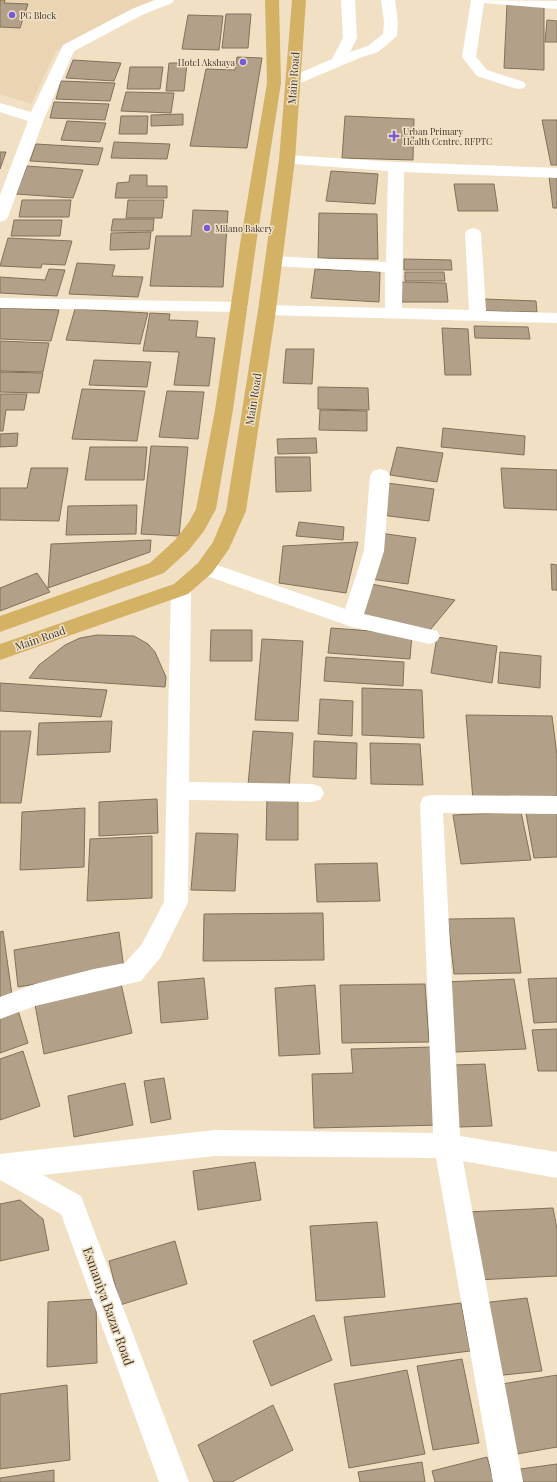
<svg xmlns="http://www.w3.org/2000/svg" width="557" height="1482" font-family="'Playfair Display',serif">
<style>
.built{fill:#ebd4b3}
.building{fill:#b2a188;stroke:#817158}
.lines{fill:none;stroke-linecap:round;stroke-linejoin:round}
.minor{fill:#fff;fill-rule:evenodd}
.major{fill:#d3b266;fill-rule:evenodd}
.poi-dot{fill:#735cd6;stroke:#f2e0c5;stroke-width:1.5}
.labels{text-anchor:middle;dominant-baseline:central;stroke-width:3;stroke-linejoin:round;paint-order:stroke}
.far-poi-label{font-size:9px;fill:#413a2f;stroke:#f2e0c5;text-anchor:start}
.street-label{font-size:11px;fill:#413a2f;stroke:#f2e0c5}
.near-street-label{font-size:13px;fill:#413a2f;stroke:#f2e0c5}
</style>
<rect width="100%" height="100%" fill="#f2e0c5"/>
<!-- built -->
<path class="built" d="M0 0H153L132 9 56 51 31 104 0 94Z"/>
<!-- building -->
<path class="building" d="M0 0H5L4 3 28 4 20 28 0 27Z
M507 4 544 6V70L504 68Z
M226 14H251L248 48H222Z
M188 15 223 16 219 50 182 49Z
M547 20 557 21V42H545Z
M237 57 262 58 247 148 190 146 206 69 235 70Z
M73 60 121 63 114 81 66 78Z
M169 63H187L184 91H166Z
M130 67H163L160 89H127Z
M61 81 115 83 110 101 56 99Z
M126 92 174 93 171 113 121 111Z
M54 102 109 104 105 120 50 118Z
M183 114V125L151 126V115Z
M121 116H148L147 134H119Z
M345 116 414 119 413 160 342 158Z
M542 120H557V165H551Z
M67 121 106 123 100 142 61 140Z
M114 142 170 144 167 159 111 158Z
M36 144 103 148 98 165 30 161Z
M0 152H6L0 169Z
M27 166 83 170 73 198 16 194Z
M331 171 378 174 375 204 326 201Z
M130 175H147V186H167V198H115L117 183 129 182Z
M549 177H557V208H553Z
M454 184H494L498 211H458Z
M22 200H71L69 217H19Z
M128 200H164L162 218H126Z
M193 210 228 211 223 287 150 286 156 236H191Z
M319 213 377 214 378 259 318 258Z
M113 219H154L153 231H111Z
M14 220H62L60 236H11Z
M151 232 149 249 110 250 111 233Z
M8 238 72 241 65 265 42 264 41 268 0 266Z
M404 259 451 260 452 270H404Z
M77 263 115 265 112 276 143 277 138 297 69 294Z
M49 269 65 270 57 296 0 293V277L45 280Z
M315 269 380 272 379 302 311 298Z
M405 272H444L445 281H405Z
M401 282 446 283 448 302H402Z
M484 299 536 301 537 312 485 311Z
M0 308 59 310 51 341 0 339Z
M75 309 148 313 140 344 66 340Z
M150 313 170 314 169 320 198 321 196 337 215 338 209 386 174 385 179 352 143 351Z
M474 326 528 327 530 339 475 338Z
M442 328 468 329 471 375H445Z
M0 341 49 343 43 372 0 371Z
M286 349H314L312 384 283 383Z
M94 360 151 362 147 387 89 385Z
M0 372 43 373 39 393 0 392Z
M318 387 368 388 369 410 318 409Z
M82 389 145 391 137 441 72 439Z
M167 391 204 392 198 439 159 437Z
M0 394H27L24 410H6L3 431H0Z
M320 410 367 411V431L319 430Z
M443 428 525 436 524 455 441 447Z
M18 433 17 446 0 447V434Z
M316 438 317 453 278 454 277 439Z
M151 446 188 447 179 536 141 534Z
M90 447H147L144 480H85Z
M397 447 443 453 437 482 390 475Z
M275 457H310L311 491 276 492Z
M31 468H68L59 521 0 520V488H27Z
M501 468 557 470V510L504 508Z
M387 483 434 489 429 521 381 515Z
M137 505 136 534 66 535 68 506Z
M299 522 344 527 343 540 296 536Z
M379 533 416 538 408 584 370 579Z
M151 540 150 552 48 588 51 544Z
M358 542 346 593 279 583 283 546Z
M551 564 557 565V590H552Z
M37 573 50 592 0 611V588Z
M366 583 455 600 430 630 356 616Z
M331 628 412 634 410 659 328 653Z
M211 630H252V661H210Z
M97 635 134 636 148 644 155 652 166 677 165 687 29 678 39 665 65 645 80 638Z
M437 637 497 646 492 683 431 673Z
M262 639 303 641 298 721 255 720Z
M500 652 541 656 540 688 498 683Z
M326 657 404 662 403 686 324 681Z
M0 683 107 690 101 717 0 711Z
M362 688 422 690 424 738 362 735Z
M320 699 353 701 352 736 318 734Z
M466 715 552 716 557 755V800H473Z
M112 721 110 752 37 755 39 723Z
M0 731H31L21 803H0Z
M253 731 293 733 289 788 248 785Z
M314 741 357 743 356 779 313 777Z
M370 743 420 744 423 785 371 784Z
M267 798 298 799V840H266Z
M157 799 158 833 99 836V802Z
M557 807V857L534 858 525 808Z
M85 808 84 867 20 870 22 812Z
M521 812 531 860 461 864 453 815Z
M196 833 238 834 235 891 191 890Z
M152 836V898L87 901 90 839Z
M377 863 380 901 317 902 315 864Z
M323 913 324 960 203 961 204 914Z
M514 918 521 973 454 974 448 919Z
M3 931 13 1002 0 1005V932Z
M119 932 124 969 18 987 14 950Z
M204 978 208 1019 161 1023 158 982Z
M557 978V1022L534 1023 528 979Z
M120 979 132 1033 44 1054 34 999Z
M514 979 526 1049 455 1052 445 982Z
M425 984 429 1042 342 1043 340 985Z
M315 985 320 1054 279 1056 275 988Z
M17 1007 28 1043 0 1053V1012Z
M557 1029V1071H538L532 1030Z
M434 1047 442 1125 314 1128 312 1074 353 1073 351 1049Z
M23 1051 40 1106 0 1120V1059Z
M485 1064 492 1126 459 1127 454 1065Z
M164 1078 171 1119 151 1123 144 1081Z
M125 1083 133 1125 74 1137 68 1096Z
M255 1162 261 1200 198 1210 193 1171Z
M20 1200 43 1219 49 1250 0 1261V1204Z
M553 1208 557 1229V1276L476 1280 467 1212Z
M377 1222 385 1297 316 1301 310 1226Z
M175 1241 187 1284 120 1305 109 1261Z
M527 1298 542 1371 494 1376 481 1303Z
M96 1299 97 1363 47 1367 48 1302Z
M461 1303 470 1351 351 1366 344 1317Z
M314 1315 332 1360 271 1386 253 1341Z
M462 1359 479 1443 433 1450 417 1366Z
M407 1370 425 1454 349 1468 334 1384Z
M557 1375V1447L517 1454 502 1384Z
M67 1385 70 1460 0 1469V1394Z
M273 1405 293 1450 232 1482H214L198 1445Z
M487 1457 494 1482H435L432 1471Z
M422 1462 425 1482H360L358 1472Z
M557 1464V1482H515L513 1470Z
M54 1470V1482H0V1478Z"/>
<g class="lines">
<!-- minor -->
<path class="minor" d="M155 0H174L172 3 142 15 74 51 44 119 8 217 6 220 0 222V195L28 121 0 112V103L31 112 63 45 132 9Z
M341 0H355L357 38 350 52 368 46 383 34 384 22 381 0H395L398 22 397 36 378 52 362 57 298 84 293 85 288 84 286 81 288 78 332 59 343 38Z
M471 0 557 1V9L484 3 476 57 487 70 524 82 526 85 524 88 519 89 514 88 477 76 462 57Z
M287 155 396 162 557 168V178L404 172 402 308 469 310 465 233 467 230 473 228 479 230 481 233 486 311 557 313V323L267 315 261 314 258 310 261 306 267 305 385 308V272L273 266 267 265 265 261 267 257 273 256 386 262 388 171 281 163 279 160 281 157Z
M0 298 239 302 245 303 248 307 245 311 239 312 0 308Z
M380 469 387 471 390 476 384 551 364 614 437 631 440 636 437 641 430 644 352 627 198 573 195 568 198 563 205 561 345 609 364 551 370 476 373 471Z
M181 582 188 584 191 589 189 782 313 784 321 787 324 793 321 799 313 802 189 800 188 902 160 958 141 981 35 1006 0 1019V997L35 984 94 969 125 963 142 944 164 902 171 589 174 584Z
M431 795 557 796V814L443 813 460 1136 557 1152V1178L463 1161 523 1482H493L436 1158 215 1156 43 1175 81 1196 189 1482H159L61 1214 0 1180V1154L215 1130 433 1133 420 804 423 797Z"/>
<!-- major -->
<path class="major" d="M265 0H279L281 83 257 238 233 410 216 509 204 531 189 550 164 573 0 632V616L150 563 175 540 189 522 196 509 215 410 241 238 267 83Z
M292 0H306L295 160 276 310 246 511 229 549 212 573 188 594 0 660V644L174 584 198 563 213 542 226 511 258 310 279 160Z"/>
</g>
<!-- markers -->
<g class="poi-dot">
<circle cx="12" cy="15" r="4"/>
<circle cx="243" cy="62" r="4"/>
<path d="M392 130h4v4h4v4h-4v4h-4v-4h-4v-4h4z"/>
<circle cx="207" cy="228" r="4"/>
</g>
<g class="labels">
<!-- far-poi labels -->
<g class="far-poi-label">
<text x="20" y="15">PG Block</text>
<text x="235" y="62" text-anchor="end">Hotel Akshaya</text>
<text x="403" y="131">Urban Primary<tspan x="403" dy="10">Health Centre, RFPTC</tspan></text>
<text x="215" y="228">Milano Bakery</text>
</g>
<!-- street labels -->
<g class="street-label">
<text transform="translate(293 78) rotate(-86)">Main Road</text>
<text transform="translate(253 399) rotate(-81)">Main Road</text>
<text transform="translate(40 638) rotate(-19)">Main Road</text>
</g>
<!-- near-street labels -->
<g class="near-street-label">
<text transform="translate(109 1306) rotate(70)">Esmaniya Bazar Road</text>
</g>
</g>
</svg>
